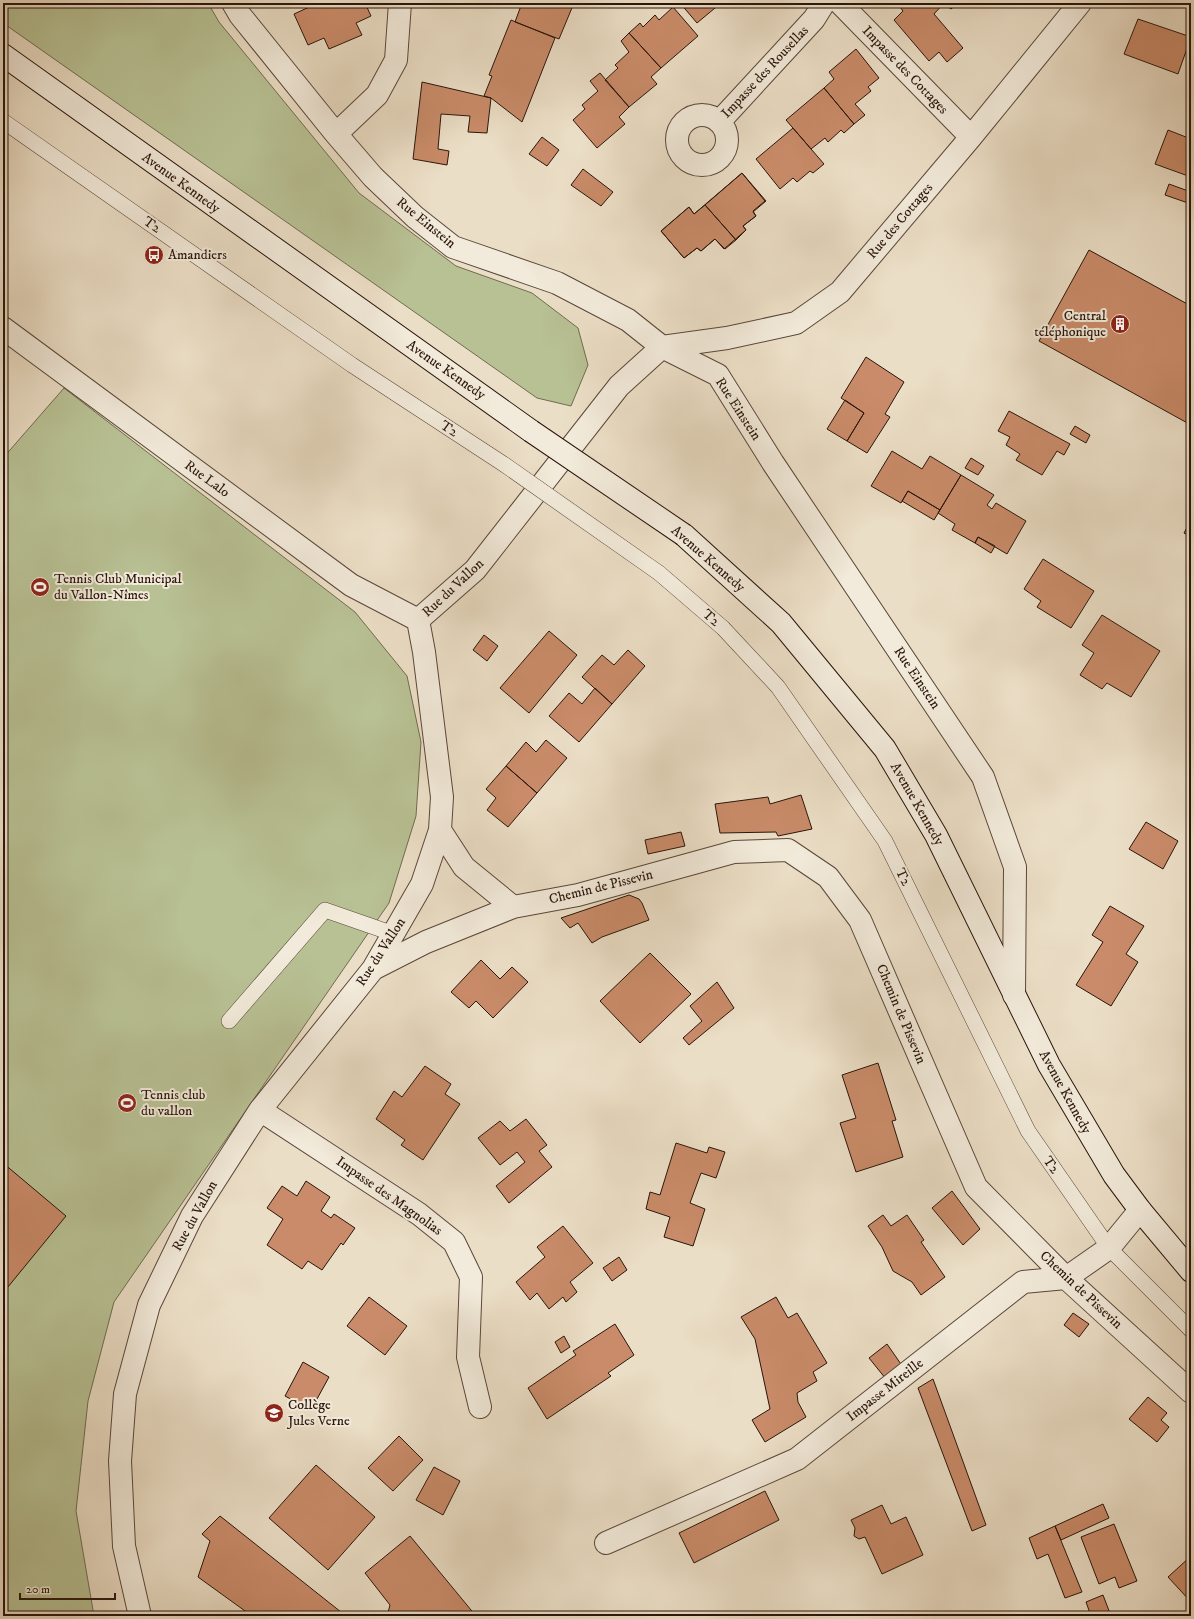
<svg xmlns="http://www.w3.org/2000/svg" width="1194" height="1619" font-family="'IM FELL DW Pica',serif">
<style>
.green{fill:#b8c194;stroke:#706b50}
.building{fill:#c98b69;stroke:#29150b}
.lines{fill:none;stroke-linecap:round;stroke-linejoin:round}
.lane-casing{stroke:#5a473a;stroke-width:16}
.street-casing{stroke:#5a473a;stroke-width:24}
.secondary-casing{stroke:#29150b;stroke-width:24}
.lane{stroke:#f2eada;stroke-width:15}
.street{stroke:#f2eada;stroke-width:22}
.secondary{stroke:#f2eada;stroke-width:22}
.lane-bridge-casing{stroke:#5a473a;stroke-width:16;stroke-linecap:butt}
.secondary-bridge-casing{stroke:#29150b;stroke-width:24;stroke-linecap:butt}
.lane-bridge{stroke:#f2eada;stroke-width:15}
.secondary-bridge{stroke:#f2eada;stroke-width:22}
.labels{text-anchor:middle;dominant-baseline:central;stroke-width:4;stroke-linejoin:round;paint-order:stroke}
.street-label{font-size:14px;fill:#29150b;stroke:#f2eada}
.poi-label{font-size:14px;fill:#29150b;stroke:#f2eada;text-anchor:start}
</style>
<rect width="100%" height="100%" fill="#ebdec6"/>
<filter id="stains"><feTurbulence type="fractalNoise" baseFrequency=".005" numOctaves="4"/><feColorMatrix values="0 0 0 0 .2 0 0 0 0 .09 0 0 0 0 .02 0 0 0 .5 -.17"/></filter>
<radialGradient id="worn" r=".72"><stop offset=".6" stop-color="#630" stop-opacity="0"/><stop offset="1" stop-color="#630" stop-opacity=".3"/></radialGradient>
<!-- green -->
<path class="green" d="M3 3H208L219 22 359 193 456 266 532 293 578 328 588 365 571 406 537 398 3 23Z
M64 388 355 612 407 676 421 742 416 816 389 903 114 1302 88 1401 76 1511 94 1616H3V458Z"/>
<!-- building -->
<path class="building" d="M318 3H365L371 16 356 23 362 35 329 49 324 38 308 45 294 14Z
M522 3H574L559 39 515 22Z
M680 3H721L697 23Z
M897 3H958L951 9 944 3 934 14 963 48 947 62 939 52 929 61 894 20 903 11Z
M673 7 698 36 661 68 629 33 640 23 643 27 655 15 659 20Z
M1138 19 1191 37 1178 74 1124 54Z
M511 20 555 38 522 122 491 98 484 96 492 76 489 75Z
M629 33 661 68 651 77 657 84 629 107 605 80 618 68 615 65 629 52 621 41Z
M856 49 879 78 868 87 871 91 855 104 865 115 854 124 824 88 834 79 829 72Z
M600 73 629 107 619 117 625 124 597 148 573 120 585 109 582 105 598 91 590 81Z
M422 82 491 98 487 133 468 132 470 116 441 114 438 149 449 151 447 165 413 159Z
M824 88 854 124 844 133 841 130 828 142 825 138 811 149 786 120Z
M793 128 824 164 813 173 810 171 797 182 793 178 780 189 756 159Z
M1168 130 1191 139V177L1155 164Z
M542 137 559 150 547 166 529 154Z
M583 169 613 192 601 206 571 185Z
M742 173 765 201 753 211 756 216 743 226 746 230 724 249 715 239 701 251 697 248 684 258 661 231 689 207 694 214Z
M742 173 766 201 753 212 756 216 743 226 746 230 736 240 705 205Z
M1169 184 1191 192V204L1165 195Z
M705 205 736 240 725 249 715 239 701 251 697 248 684 258 661 231 689 207 694 214Z
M1089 250 1191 306V425L1039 341Z
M866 357 904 382 885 414 890 417 867 453 847 441 864 413 841 398Z
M845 400 864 413 847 441 827 429Z
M1009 411 1070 444 1064 455 1057 451 1042 475 1016 460 1020 454 1006 445 1010 437 998 431Z
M1075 426 1090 435 1086 443 1070 434Z
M892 451 922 469 930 456 961 475 940 510 908 491 901 503 871 486Z
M971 458 984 466 978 475 965 468Z
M961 475 994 495 987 505 992 509 996 503 1026 521 1007 554 978 537 975 543 952 530 955 524 938 513Z
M908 491 940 510 934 520 902 501Z
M1191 520V537L1184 533Z
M978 537 995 546 991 553 975 543Z
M1043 559 1094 591 1071 628 1037 607 1041 601 1024 589Z
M1102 615 1160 651 1131 697 1107 683 1102 689 1080 675 1094 653 1082 645Z
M549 631 577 655 529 713 500 688Z
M484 635 498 646 487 661 473 650Z
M628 650 645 666 612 704 582 677 602 655 614 665Z
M595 688 612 704 579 742 549 716 569 693 582 704Z
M546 740 567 758 537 793 506 766 526 742 536 752Z
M506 766 537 793 508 827 487 810 496 798 486 789Z
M801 795 812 829 778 836 776 832 720 833 715 804 768 797 770 804Z
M1146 822 1178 841 1163 869 1129 849Z
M681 832 685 846 648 854 645 840Z
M629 895 639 899 642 903 649 920 602 937 592 943 578 923 570 928 561 918Z
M1110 906 1144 926 1126 954 1138 962 1111 1006 1076 985 1103 942 1092 935Z
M650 953 691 994 640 1043 600 1001Z
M481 960 500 979 512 967 528 982 493 1018 476 1001 469 1008 451 992Z
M717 982 734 1008 689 1045 683 1038 702 1021 690 1006Z
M878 1063 896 1120 892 1121 903 1157 856 1172 840 1123 856 1118 842 1075Z
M425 1066 451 1084 445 1094 460 1104 423 1160 401 1145 405 1140 376 1119 394 1091 402 1097Z
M526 1119 547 1145 539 1151 552 1167 509 1203 496 1186 525 1162 517 1152 500 1165 478 1138 500 1121 510 1131Z
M676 1143 707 1153 709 1147 725 1152 716 1178 701 1173 690 1203 705 1209 693 1246 664 1237 670 1217 646 1209 650 1192 660 1195Z
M3 1163 66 1216 3 1293Z
M306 1181 330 1197 321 1211 331 1218 334 1214 355 1228 343 1245 341 1243 322 1270 308 1261 302 1269 267 1245 283 1219 267 1208 282 1186 297 1196Z
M952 1191 980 1229 963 1245 932 1208Z
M883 1215 891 1226 907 1215 924 1240 921 1242 945 1277 921 1295 912 1282 893 1271 882 1247 868 1226Z
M563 1226 593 1263 570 1282 577 1292 566 1302 563 1297 549 1309 537 1293 530 1300 516 1282 545 1257 537 1247Z
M619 1257 627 1270 612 1281 603 1268Z
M369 1297 407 1326 385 1355 347 1326Z
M776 1297 788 1318 797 1313 827 1363 813 1372 817 1381 797 1393 798 1402 806 1417 765 1442 752 1420 770 1409 755 1339 741 1317Z
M1073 1313 1089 1324 1079 1337 1064 1325Z
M615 1324 634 1355 608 1373 611 1376 547 1419 528 1388 576 1355 573 1351Z
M564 1336 570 1347 561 1353 555 1342Z
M887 1344 903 1367 886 1379 869 1358Z
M303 1362 329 1377 311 1410 285 1396Z
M933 1379 986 1525 972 1531 918 1388Z
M1148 1397 1167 1413 1161 1420 1169 1427 1157 1442 1129 1419Z
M399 1436 423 1460 393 1491 368 1468Z
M316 1465 375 1517 328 1570 269 1518Z
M434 1467 460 1481 443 1515 416 1500Z
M765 1491 779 1520 694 1563 679 1533Z
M1103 1504 1109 1518 1061 1540 1055 1526Z
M882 1505 891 1524 906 1517 923 1555 882 1574 865 1537 859 1539 854 1536 855 1528 851 1520Z
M220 1516 346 1616H252L198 1577 210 1541 202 1534Z
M1114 1524 1137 1581 1119 1588 1115 1577 1099 1584 1081 1537Z
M1055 1526 1082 1592 1065 1598 1048 1554 1037 1559 1029 1538Z
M410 1536 476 1616H387L390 1605 365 1573Z
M1191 1556V1602L1168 1577Z
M1103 1595 1111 1616H1091L1086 1602Z"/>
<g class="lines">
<defs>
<path id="lane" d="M3 121 352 365 505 465
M659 573 723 628 778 687 885 841 1028 1131 1109 1248 1191 1330
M229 1021 325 910 394 934"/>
<path id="street" d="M233 3 240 15 336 134 373 177 415 217 453 247 557 283 628 320 662 347 718 375 773 463 983 777 1015 867 1014 995
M840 3 971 137
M677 140a25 25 0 1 1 50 0a25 25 0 1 1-50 0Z
M719 122 814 19 824 3
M336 134 377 95 396 60 400 3
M3 328 351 585 418 620
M662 347 727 338 796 323 840 292 971 137 1080 3
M418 620 475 570 619 386 662 347
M440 830 464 867 513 907
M373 969 426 942 513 907 578 895 734 852 788 850 828 877 860 920 976 1187 1066 1278 1191 1392
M260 1110 419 1214 454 1242 471 1277 468 1357 480 1407
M606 1543 797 1459 1023 1282 1066 1278 1109 1248 1140 1210
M140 1616 124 1546 120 1461 125 1394 149 1305 192 1216 260 1110 373 969 422 884 440 830 442 797 424 652 418 620"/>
<path id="secondary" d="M3 55 531 431
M684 535 781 623 885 749 936 835 1049 1065 1114 1175 1140 1210 1191 1271"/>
</defs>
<!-- lane casing -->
<use href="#lane" class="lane-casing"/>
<!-- street casing -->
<use href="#street" class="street-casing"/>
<!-- secondary casing -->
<use href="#secondary" class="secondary-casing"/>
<!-- lane -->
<use href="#lane" class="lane"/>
<!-- street -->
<use href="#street" class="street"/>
<!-- secondary -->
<use href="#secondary" class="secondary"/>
<defs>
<path id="lane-bridge" d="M505 465 659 573"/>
<path id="secondary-bridge" d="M531 431 684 535"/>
</defs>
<!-- lane-bridge casing -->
<use href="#lane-bridge" class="lane-bridge-casing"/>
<!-- secondary-bridge casing -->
<use href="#secondary-bridge" class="secondary-bridge-casing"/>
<!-- lane-bridge -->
<use href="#lane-bridge" class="lane-bridge"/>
<!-- secondary-bridge -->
<use href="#secondary-bridge" class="secondary-bridge"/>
</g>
<!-- icons -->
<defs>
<symbol id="bus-disc" viewBox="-11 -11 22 22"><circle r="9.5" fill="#8f2418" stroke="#f2eada"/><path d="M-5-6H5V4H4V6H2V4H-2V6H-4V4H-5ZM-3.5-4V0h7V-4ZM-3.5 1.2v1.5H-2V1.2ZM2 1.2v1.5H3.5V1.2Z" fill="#fff"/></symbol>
<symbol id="building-disc" viewBox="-11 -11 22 22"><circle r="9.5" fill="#8f2418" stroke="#f2eada"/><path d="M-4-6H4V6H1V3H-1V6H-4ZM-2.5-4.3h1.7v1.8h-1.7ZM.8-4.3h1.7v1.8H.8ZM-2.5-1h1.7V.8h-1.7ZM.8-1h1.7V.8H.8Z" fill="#fff"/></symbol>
<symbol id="stadium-disc" viewBox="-11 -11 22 22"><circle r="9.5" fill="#8f2418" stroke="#f2eada"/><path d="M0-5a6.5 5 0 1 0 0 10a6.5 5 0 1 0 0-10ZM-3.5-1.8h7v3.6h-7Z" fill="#fff"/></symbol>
<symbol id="school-disc" viewBox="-11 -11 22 22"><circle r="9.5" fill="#8f2418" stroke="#f2eada"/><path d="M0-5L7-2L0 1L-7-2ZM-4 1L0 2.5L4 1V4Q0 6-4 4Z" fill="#fff"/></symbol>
</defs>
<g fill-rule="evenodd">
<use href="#bus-disc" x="143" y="244" width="22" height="22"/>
<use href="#building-disc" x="1109" y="313" width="22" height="22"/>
<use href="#stadium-disc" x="29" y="576" width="22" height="22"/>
<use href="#stadium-disc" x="116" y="1092" width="22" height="22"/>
<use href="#school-disc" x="263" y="1402" width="22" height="22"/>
</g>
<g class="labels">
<!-- street labels -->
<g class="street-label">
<text transform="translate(905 70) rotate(46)">Impasse des Cottages</text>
<text transform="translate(765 72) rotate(-47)">Impasse des Rousellas</text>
<text transform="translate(181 183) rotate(36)">Avenue Kennedy</text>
<text transform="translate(900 221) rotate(-50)">Rue des Cottages</text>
<text transform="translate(426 223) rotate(39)">Rue Einstein</text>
<text transform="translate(152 225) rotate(35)">T2</text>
<text transform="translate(446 370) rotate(35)">Avenue Kennedy</text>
<text transform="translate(738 409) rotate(57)">Rue Einstein</text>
<text transform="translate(449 429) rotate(33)">T2</text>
<text transform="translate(207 479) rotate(36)">Rue Lalo</text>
<text transform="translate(708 559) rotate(41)">Avenue Kennedy</text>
<text transform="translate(453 588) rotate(-43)">Rue du Vallon</text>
<text transform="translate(711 618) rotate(41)">T2</text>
<text transform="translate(917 678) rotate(56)">Rue Einstein</text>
<text transform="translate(917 804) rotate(60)">Avenue Kennedy</text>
<text transform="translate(903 877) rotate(64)">T2</text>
<text transform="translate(601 887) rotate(-14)">Chemin de Pissevin</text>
<text transform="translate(381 952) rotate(-57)">Rue du Vallon</text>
<text transform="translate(901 1014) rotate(67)">Chemin de Pissevin</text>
<text transform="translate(1065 1092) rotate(61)">Avenue Kennedy</text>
<text transform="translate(1051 1165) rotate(55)">T2</text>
<text transform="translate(389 1196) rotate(35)">Impasse des Magnolias</text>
<text transform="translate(195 1216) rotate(-61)">Rue du Vallon</text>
<text transform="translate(1081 1290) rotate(43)">Chemin de Pissevin</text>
<text transform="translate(885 1390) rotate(-38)">Impasse Mireille</text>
</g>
<!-- poi labels -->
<g class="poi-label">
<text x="168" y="255">Amandiers</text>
<text x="1106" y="316" text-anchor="end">Central<tspan x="1106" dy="16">téléphonique</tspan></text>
<text x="54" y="579">Tennis Club Municipal<tspan x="54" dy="16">du Vallon-Nîmes</tspan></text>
<text x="141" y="1095">Tennis club<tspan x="141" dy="16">du vallon</tspan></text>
<text x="288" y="1405">Collège<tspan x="288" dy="16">Jules Verne</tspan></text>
</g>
</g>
<!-- margin -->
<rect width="1194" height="1619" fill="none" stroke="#ebdec6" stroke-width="16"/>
<rect x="4" y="4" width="1186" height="1611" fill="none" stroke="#29150b" stroke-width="2"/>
<rect x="8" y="8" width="1178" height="1603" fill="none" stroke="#29150b"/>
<!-- scale -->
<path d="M20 1593v6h95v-6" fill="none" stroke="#29150b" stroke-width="2"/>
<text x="26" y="1593" font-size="12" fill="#29150b" stroke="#f2eada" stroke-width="3" paint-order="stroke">20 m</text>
<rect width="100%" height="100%" filter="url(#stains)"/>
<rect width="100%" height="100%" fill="url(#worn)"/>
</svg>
